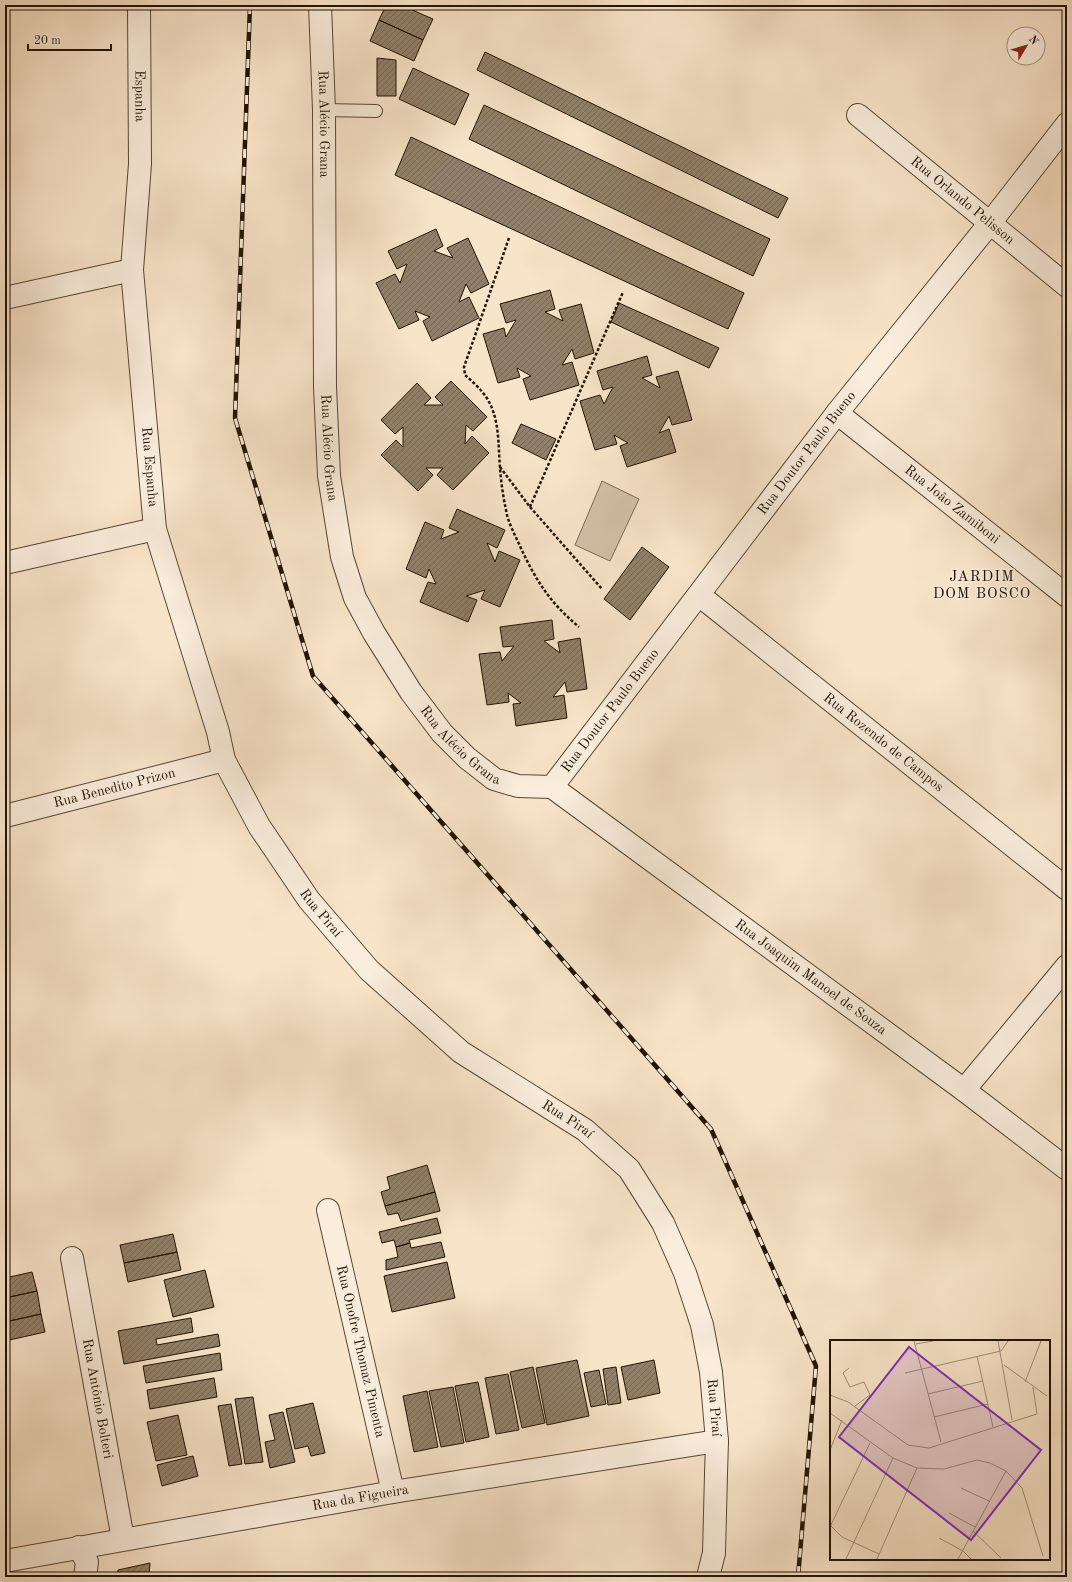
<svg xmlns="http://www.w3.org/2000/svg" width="1072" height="1582" font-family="'Old Standard TT',serif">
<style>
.pitch{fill:#d3c0a7;stroke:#7a6a54}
.building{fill:url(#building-hatch);stroke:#211302}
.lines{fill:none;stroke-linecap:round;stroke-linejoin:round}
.lane-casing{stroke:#574734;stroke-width:14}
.street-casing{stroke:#574734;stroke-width:24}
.path{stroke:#211302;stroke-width:2.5;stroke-dasharray:3 2;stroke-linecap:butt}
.lane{stroke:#faeddc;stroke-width:12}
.street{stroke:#faeddc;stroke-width:22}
.rail-casing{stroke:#211302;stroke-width:4.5}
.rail{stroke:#faeddc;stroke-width:3;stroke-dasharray:9;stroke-linecap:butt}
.labels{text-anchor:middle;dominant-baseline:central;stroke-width:3;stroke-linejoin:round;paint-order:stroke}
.street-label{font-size:14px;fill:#211302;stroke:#faeddc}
.neighbourhood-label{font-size:15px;letter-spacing:1px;fill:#211302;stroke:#faeddc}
.inset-road{fill:none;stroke:#a29079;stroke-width:1}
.view{fill:#7b2cbf;fill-opacity:0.15;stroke:#7b2cbf;stroke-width:2}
.inset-edge{fill:none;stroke:#211302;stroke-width:2}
</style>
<defs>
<pattern id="building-hatch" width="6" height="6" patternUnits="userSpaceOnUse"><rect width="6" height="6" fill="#918069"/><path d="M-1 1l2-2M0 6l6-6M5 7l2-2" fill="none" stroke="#766854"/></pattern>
</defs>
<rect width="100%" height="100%" fill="#f8e4c9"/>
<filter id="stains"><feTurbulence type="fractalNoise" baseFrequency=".005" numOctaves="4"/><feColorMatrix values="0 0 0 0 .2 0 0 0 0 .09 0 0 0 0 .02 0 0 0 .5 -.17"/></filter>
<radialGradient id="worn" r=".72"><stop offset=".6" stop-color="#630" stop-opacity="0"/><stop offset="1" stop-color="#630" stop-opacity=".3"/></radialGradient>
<!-- pitch -->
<path class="pitch" d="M602 481 639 499 610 561 575 545Z"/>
<!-- building -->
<path class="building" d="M386 5H401L433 19 423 40 379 20Z
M379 20 423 40 414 61 370 41Z
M485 52 788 198 778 218 477 70Z
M377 58 396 60V96H377Z
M413 68 469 94 455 125 399 99Z
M484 105 770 239 753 276 469 139Z
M411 137 744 293 728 329 395 175Z
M436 229 443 246 434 251 453 258 447 248 468 238 489 284 471 293 466 284 459 302 469 297 479 318 432 341 423 321 430 317 415 311 419 320 399 329 376 283 395 274 400 283 407 264 397 269 388 251Z
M550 290 555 309 545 312 563 321 559 310 581 304 594 353 575 359 572 349 562 365 572 362 579 385 530 400 523 379 531 376 517 368 520 377 498 383 483 334 504 328 506 337 516 320 506 323 500 304Z
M619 303 719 348 709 368 611 322Z
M647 356 652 375 642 378 660 388 656 377 678 371 692 420 672 425 669 416 659 433 669 429 676 452 627 467 620 446 628 443 614 435 617 444 595 450 580 401 600 395 604 404 613 387 603 390 597 371Z
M451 381 487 417 473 431 466 425 465 444 472 436 489 453 453 490 437 475 443 468H426L433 475 418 491 381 455 396 440 403 447V427L395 434 381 420 417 383 431 398 424 405H443L435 397Z
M521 424 556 439 546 460 512 443Z
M457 509 505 530 497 548 487 543 495 562 499 551 520 560 500 607 481 599 485 590 466 596 477 600 468 622 420 602 428 582 436 584 429 569 426 578 406 569 425 522 444 530 441 539 459 532 449 528Z
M642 547 669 567 630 620 604 599Z
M552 620 554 639 544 641 560 653 558 642 580 638 587 689 567 692 565 682 553 697 564 695 567 718 516 726 513 704 521 703 508 693 509 702 487 705 479 654 500 652 502 661 514 646 503 647 500 627Z
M427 1165 435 1192 385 1206 381 1192 390 1189 387 1177Z
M435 1192 440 1211 401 1221 398 1213 388 1215 385 1206Z
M437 1218 441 1233 409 1240 410 1243 396 1247 394 1240 382 1243 379 1232Z
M173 1234 177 1252 124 1263 120 1245Z
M441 1242 445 1257 386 1270V1260L398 1257 396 1247 410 1243 411 1248Z
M177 1252 181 1270 128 1282 124 1263Z
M447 1262 455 1298 392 1312 384 1276Z
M205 1270 214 1307 173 1317 164 1280Z
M32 1272 37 1291 5 1298V1278Z
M37 1291 41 1314 5 1322V1298Z
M41 1314 45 1332 5 1341V1322Z
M191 1318 193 1332 156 1339 157 1345 218 1334 220 1346 124 1364 118 1331Z
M220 1353 222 1370 146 1383 143 1366Z
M577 1360 589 1416 547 1425 536 1368Z
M654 1360 660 1393 628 1400 621 1367Z
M533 1367 545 1423 522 1428 510 1372Z
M616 1367 621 1403 608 1405 603 1369Z
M599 1370 606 1404 591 1407 584 1373Z
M508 1374 519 1430 496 1434 485 1378Z
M214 1378 217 1397 150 1409 147 1390Z
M478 1382 489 1437 466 1442 455 1386Z
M453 1387 464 1443 441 1447 429 1391Z
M427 1391 438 1447 414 1452 403 1396Z
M253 1397 263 1462 245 1464 235 1399Z
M313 1403 325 1453 311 1456 308 1446 295 1449 286 1409Z
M231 1404 242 1464 229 1466 218 1406Z
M283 1412 295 1462 270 1468 265 1442 275 1440 269 1415Z
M178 1415 187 1455 156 1461 147 1422Z
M193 1456 198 1476 162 1486 157 1465Z
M150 1563 149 1577H117L118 1570Z"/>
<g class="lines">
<defs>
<path id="lane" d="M324 110 376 111"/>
<g id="street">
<path id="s1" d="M139 5 140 164 132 270 155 529 218 732 224 760 259 826 309 900 369 970 461 1052 585 1130 629 1169 663 1223 685 1273 702 1325 711 1372 717 1441 716 1474 714 1553 708 1577"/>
<path id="s2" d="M320 5 324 110 325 387 329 476 342 557 355 598 374 633 411 692 442 733 467 758 494 779 518 786 552 787"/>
<path id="s3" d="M858 115 1067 286"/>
<path d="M5 298 132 270"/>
<path id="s4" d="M837 413 1067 596"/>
<path d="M5 563 155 529"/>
<path id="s5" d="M699 595 1067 889"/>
<path id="s6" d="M552 787 837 413 990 223 1067 124"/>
<path id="s7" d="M552 787 964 1090 1067 1169"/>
<path id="s8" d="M5 816 224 760"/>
<path d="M964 1090 1067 966"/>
<path id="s9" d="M328 1210 393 1492"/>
<path id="s10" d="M72 1258 123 1539"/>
<path d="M79 1547 87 1562 85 1577"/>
<path id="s11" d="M5 1561 393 1492 717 1441"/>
</g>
</defs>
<!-- lane casing -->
<use href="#lane" class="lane-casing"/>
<!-- street casing -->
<use href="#street" class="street-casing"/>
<!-- path -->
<path class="path" d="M509 238 464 367 465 375C473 382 482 390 488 400 500 421 498 445 500 468 501 482 503 496 506 510 508 522 514 533 519 544 535 579 549 602 579 627
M500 467 530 507 602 589
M530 507 623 292"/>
<!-- lane -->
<use href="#lane" class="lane"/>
<!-- street -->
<use href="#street" class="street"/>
<defs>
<path id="rail" d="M250 5 235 418 313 676 711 1129 816 1366 798 1577"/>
</defs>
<!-- rail casing -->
<use href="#rail" class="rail-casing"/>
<!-- rail -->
<use href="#rail" class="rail"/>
</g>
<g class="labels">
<!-- street labels -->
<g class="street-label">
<text stroke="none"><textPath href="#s1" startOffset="91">Espanha</textPath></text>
<text stroke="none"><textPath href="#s2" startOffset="119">Rua Alécio Grana</textPath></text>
<text stroke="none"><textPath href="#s3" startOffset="135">Rua Orlando Pelisson</textPath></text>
<text stroke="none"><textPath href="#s2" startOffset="443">Rua Alécio Grana</textPath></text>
<text stroke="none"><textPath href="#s6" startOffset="420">Rua Doutor Paulo Bueno</textPath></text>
<text stroke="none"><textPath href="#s1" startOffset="463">Rua Espanha</textPath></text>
<text stroke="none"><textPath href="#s4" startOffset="147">Rua João Zamiboni</textPath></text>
<text stroke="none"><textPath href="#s6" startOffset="96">Rua Doutor Paulo Bueno</textPath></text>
<text stroke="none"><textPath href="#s2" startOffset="779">Rua Alécio Grana</textPath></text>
<text stroke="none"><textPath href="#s5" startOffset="236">Rua Rozendo de Campos</textPath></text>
<text stroke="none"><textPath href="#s8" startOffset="113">Rua Benedito Prizon</textPath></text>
<text stroke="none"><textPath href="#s1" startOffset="948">Rua Piraí</textPath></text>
<text stroke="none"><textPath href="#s7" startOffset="321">Rua Joaquim Manoel de Souza</textPath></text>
<text stroke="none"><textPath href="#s1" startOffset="1272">Rua Piraí</textPath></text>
<text stroke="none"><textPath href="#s9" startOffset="145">Rua Onofre Thomaz Pimenta</textPath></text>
<text stroke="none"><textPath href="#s10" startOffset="143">Rua Antônio Bolteri</textPath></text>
<text stroke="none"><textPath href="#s1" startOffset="1608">Rua Piraí</textPath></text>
<text stroke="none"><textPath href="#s11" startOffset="361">Rua da Figueira</textPath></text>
</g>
<!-- neighbourhood labels -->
<g class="neighbourhood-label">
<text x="982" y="577">JARDIM<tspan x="982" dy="17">DOM BOSCO</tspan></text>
</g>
</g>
<!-- overview -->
<g transform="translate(830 1340)">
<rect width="220" height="220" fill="#f8e4c9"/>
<path class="inset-road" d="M84 1 111 102M168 1 182 80M86 4 103 1M147 16 163 87M174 25 217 56M19 28 13 33 20 47 34 42 40 55 25 66M75 33 171 11 178 1M195 42 211 1M98 54 153 41M0 55 18 62 78 105 99 108 207 74 203 47M0 73 63 118 87 128 114 129 147 120 160 123 176 131 192 148 213 216M104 77 158 64M0 110 12 80M131 148 159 161M119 173 145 187M0 185 12 197 49 214M0 187 40 103M143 191 171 218M109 198 133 211 141 219M16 219 63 118M47 219 87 128M128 219 176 131"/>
<path class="view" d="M79 7 211 110 141 200 9 97Z"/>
<rect width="220" height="220" class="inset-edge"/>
</g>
<!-- margin -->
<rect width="1072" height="1582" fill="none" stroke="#f8e4c9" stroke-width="20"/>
<rect x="6" y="6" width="1060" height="1570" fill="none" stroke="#211302" stroke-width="2"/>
<rect x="10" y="10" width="1052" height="1562" fill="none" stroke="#211302"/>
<!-- north arrow -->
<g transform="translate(1026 46) rotate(52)"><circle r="19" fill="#faeddc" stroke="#a39685"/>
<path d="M0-3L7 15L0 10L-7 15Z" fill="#8f2418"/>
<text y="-6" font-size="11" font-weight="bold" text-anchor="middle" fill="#211302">N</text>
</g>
<!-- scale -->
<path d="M28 44v6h83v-6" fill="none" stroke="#211302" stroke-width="2"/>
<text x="34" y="44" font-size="12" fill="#211302" stroke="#faeddc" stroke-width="3" paint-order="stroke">20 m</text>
<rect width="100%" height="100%" filter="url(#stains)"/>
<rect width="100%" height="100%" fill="url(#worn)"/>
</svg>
